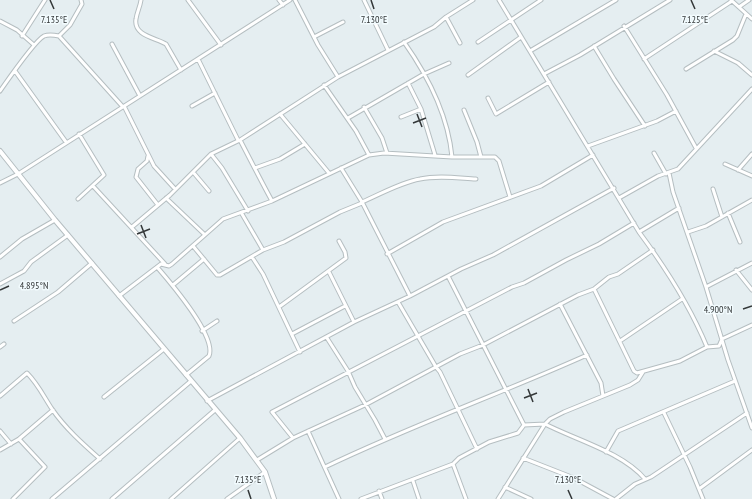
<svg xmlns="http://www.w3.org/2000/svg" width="752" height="499" font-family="'PT Sans Narrow',sans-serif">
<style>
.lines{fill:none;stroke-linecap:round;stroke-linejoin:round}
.street-casing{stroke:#b5bec1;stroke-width:5}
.secondary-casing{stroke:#b5bec1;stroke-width:6}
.street{stroke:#fff;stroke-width:3}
.secondary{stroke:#fff;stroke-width:4}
.ticks{fill:none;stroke:#333738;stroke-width:1.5}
.ticks-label{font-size:10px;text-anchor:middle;fill:#333738;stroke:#f2fbfe;stroke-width:3;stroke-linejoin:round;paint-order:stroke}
</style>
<rect width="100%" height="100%" fill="#e5eef1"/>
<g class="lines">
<defs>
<path id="street" d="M141 0C140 7 137 12 136 19 133 36 157 38 166 44L181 70
M188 0 221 45
M279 0 283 5
M295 0 318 45 338 77
M364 0 388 50
M499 0 639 232C665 267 690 306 707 347L719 346 722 339 752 325
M731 0 752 19
M739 7 749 0
M446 17 460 43
M0 21 17 30 34 45
M624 26 667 95 696 148
M22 36 45 0
M59 36 70 25 82 4 81 0
M314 37 343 22
M404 42C428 76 448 115 452 157
M478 42 541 0
M112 44 140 96
M594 46 614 79 645 126
M530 51 616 0
M714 51 738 63 752 75
M198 59 238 140
M644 59 732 1
M686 69 733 40 737 36 746 14
M15 71 66 142
M544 74 580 55 670 0
M468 75 521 37
M408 83 421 109 435 155
M324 85 356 131 369 155
M0 91C7 81 36 40 44 36 49 34 54 35 59 36L123 107
M488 98 496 114 549 82
M124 106 154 166 175 189
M192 106 215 93
M364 107 382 138 387 153
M464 110 477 142 481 157
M280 114 329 173
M401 117 421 109
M348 118 424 74 449 63
M240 140C251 161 261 181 272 201
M588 146 657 121 676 111
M654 153 666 174
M211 154 222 168 248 211
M148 156 147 161 138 169 136 177 158 205
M725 164 752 176
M255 168 280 159 305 144
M341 168 362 202 410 296
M738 170 752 154
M193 172 209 191
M669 173 673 192 706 287 728 360 752 428
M0 183 18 174 290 0
M93 186 165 264
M713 189 722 217
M166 198 204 234
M619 198 658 176 678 169 752 89
M78 199 104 175 79 134
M362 202C381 194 399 183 420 179 438 175 458 178 476 179
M728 213 740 242
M242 214 263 250
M132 227 170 195 211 154 240 140 338 77 434 27 446 17 473 0
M639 232 679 208
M688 232 706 226 752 200
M193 246 217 275H220L263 250 284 242 340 212 362 203
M387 254 443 222 541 186 593 155
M0 257 22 239 55 220
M252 257 263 274 300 352
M157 267C170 282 217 337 209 356L186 375
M736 270 752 290
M329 272 354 322
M448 276 524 425
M0 284 24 271 31 262 68 235
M173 285 204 259
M706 287 752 263
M594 289 634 371 637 373 680 361 707 347
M119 296 161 264 169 266 172 264 223 219 272 201 369 155 384 153 452 157H495L499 161 510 197
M398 302 436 367 440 372 477 449
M560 304 601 383 603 396
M279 307 346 258 345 252 339 241
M14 321 58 292 92 263
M202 331 217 321
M292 334 345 306
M327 338 348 371 355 387 375 420 385 439
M620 341 682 299
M0 347 4 344
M0 396 27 373C38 384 44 397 52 409 65 428 83 444 100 459
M104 397 164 349
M207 401 354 322 410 296 461 269 493 255 614 188
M664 413 690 467 703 499
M524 425 545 424 550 419 564 412 630 385 638 380 643 372
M0 431 11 444
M308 431 339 499
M293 438 272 412 512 287 524 283 566 260 599 244 634 223
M0 450 19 439 53 410
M606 452 618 431 735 381
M523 458 574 478 613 499
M257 460 293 438 365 405 460 354 483 345 578 295 594 289 609 277 618 274 653 250
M453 464 466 499
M325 467C410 426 500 394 587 355
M413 481 419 499
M505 487 531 499
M699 489 752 450
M379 491 382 499
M13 499 45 467 19 439
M52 499 191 381
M112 499 215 410
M171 499 240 438
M227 499 265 472
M361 499 453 464 459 458 489 442 518 433 524 425
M498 499 545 424C576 440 622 452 645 479
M616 499 635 484 651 477 747 413"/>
<path id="secondary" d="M0 151 55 220 240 438 265 472 274 499"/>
</defs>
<!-- street casing -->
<use href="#street" class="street-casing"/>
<!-- secondary casing -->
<use href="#secondary" class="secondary-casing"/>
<!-- street -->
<use href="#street" class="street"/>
<!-- secondary -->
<use href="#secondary" class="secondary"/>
</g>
<!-- ticks -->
<path class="ticks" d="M50 0 54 9M371 0 374 9M691 0 695 9M417 114 422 127M413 123 426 118M141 225 146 238M137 234 150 229M0 290 9 286M743 309 752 306M528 389 533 402M524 398 537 393M248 490 251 499M568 490 572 499"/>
<g class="ticks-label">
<text x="695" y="23">7.125°E</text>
<text x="54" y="23">7.135°E</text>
<text x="374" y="23">7.130°E</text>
<text x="34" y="289">4.895°N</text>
<text x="718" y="313">4.900°N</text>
<text x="248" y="483">7.135°E</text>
<text x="568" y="483">7.130°E</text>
</g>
</svg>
